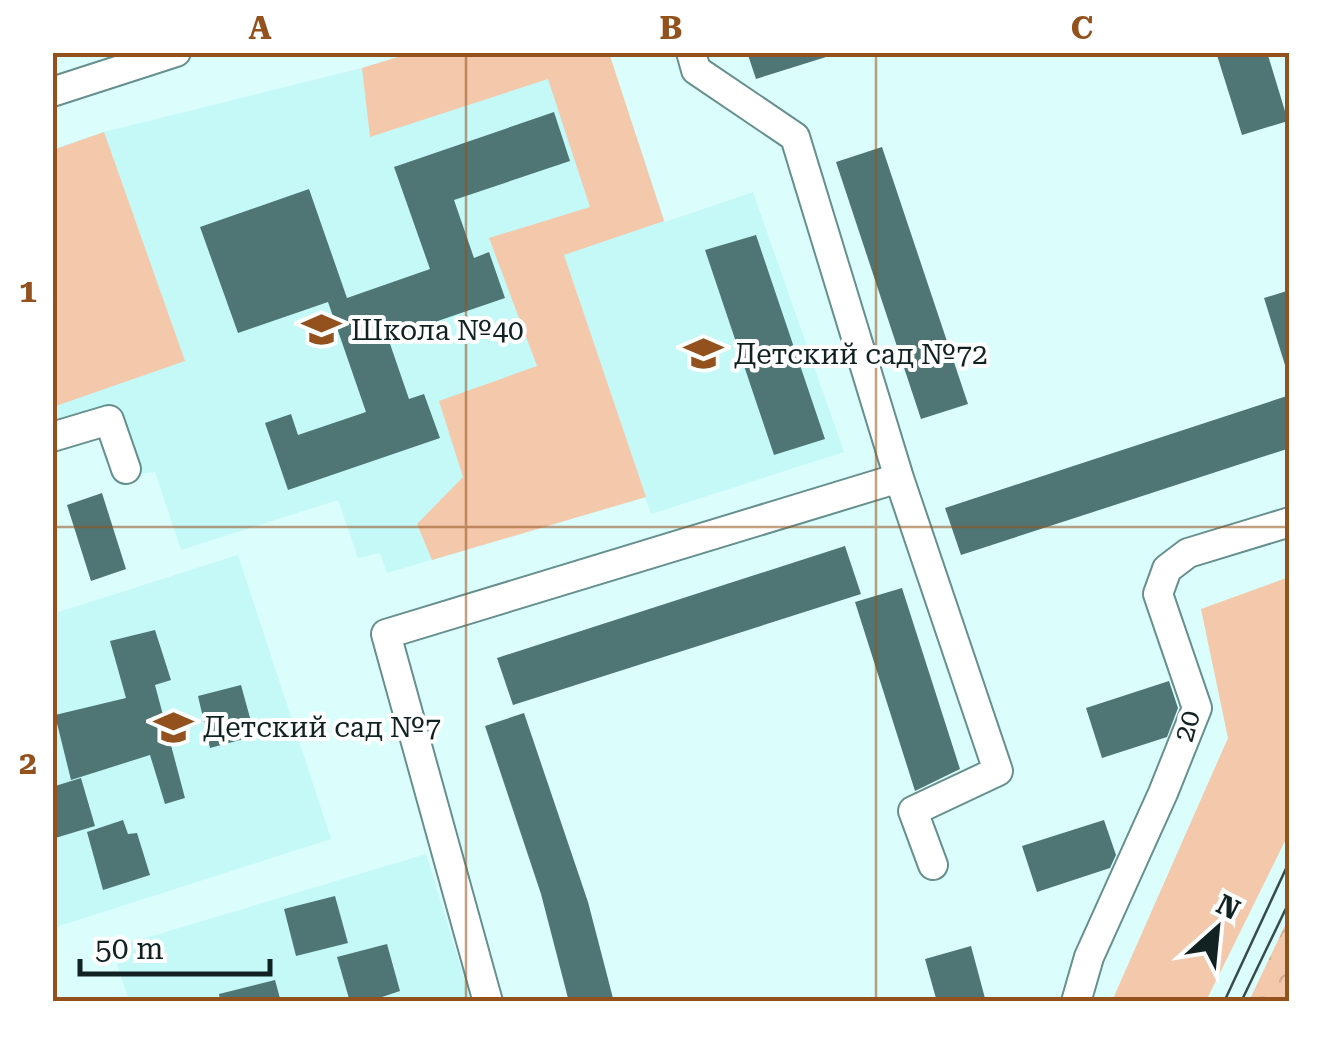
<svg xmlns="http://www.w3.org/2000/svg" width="1342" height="1054" font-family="'Roboto Serif',serif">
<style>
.built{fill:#c4f9f8}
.grass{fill:#f4c8ab}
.forest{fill:url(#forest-crowns)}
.building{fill:#4f7675}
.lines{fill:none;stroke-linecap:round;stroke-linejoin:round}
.minor-casing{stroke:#668f8e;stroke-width:32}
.minor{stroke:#fff;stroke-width:28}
.tram{stroke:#374b4b;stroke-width:2.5}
.grid{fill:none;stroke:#93521d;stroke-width:2.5;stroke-opacity:0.55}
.labels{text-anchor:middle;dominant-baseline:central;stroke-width:8;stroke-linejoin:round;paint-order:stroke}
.poi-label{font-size:28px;fill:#122222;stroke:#fff;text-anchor:start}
.street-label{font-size:28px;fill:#122222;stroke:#fff}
.neatline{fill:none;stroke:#93521d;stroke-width:4}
.grid-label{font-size:32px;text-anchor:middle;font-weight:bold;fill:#93521d}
</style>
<defs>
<pattern id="forest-crowns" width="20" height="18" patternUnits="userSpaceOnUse" patternTransform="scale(2.5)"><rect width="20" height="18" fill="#f4c8ab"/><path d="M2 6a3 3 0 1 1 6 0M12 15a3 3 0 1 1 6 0" fill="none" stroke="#d0ac93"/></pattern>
</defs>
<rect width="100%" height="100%" fill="#dbfdfc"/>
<!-- built -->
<path class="built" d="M411 53H609L665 222 753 192 844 452 651 514 645 497 387 573 380 553 358 558 338 500 181 550 155 472 140 474 120 406 53 420 52 150 104 132 362 68Z
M238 555 331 839 53 928 52 614Z
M426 854 471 1001H129L112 948Z"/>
<!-- grass -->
<path class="grass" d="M411 53H609L664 221 564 255 646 497 432 560 417 524 463 477 439 401 537 366 489 238 590 207 548 79 370 137 362 68Z
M104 132 185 361 53 407V150Z
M1289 577V833L1206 1001H1112L1228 738 1201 609Z"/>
<!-- forest -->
<path class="forest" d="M1289 917V1001H1249Z"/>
<!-- building -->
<path class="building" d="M747 52H825L826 57 756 79Z
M1216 52H1267L1288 121 1242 135Z
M554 112 570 161 454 200 474 258 489 252 505 298 388 338 409 399 424 394 440 438 288 490 265 423 291 414 298 435 366 412 328 302 238 333 200 227 309 189 347 298 430 269 394 167Z
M882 147 968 404 921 419 836 162Z
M756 235 825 439 774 455 705 250Z
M1290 290V365H1285L1264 298Z
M1290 395V448L961 555 945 508Z
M102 493 126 569 91 581 67 505Z
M845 546 861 594 513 705 497 658Z
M902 588 960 769 915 791 855 602Z
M155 630 171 680 155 685 185 798 165 804 150 755 71 780 55 715 126 698 110 641Z
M1169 681 1178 708 1167 737 1102 758 1086 708Z
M241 685 255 736 210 748 198 696Z
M524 713 588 902 614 1002H569L541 894 485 726Z
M81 778 95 826 52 839V787Z
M123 820 128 834 137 833 150 875 103 890 87 832Z
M1104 820 1116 855 1110 868 1037 892 1022 846Z
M335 896 348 943 296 956 284 909Z
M387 944 400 991 367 1002H350L337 957Z
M971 946 986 1002H937L925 959Z
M275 980 281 1002H220L219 994Z"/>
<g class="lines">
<defs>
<path id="minor" d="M52 92 176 52
M52 437 109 420 126 469
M899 478 998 771 913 811 933 865
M488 1002 386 634 899 478 795 137 696 70 691 52
M1076 1002 1089 957 1163 793 1197 708 1158 594 1167 569 1188 553 1290 522"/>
</defs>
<!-- minor casing -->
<use href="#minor" class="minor-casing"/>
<!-- minor -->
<use href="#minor" class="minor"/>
<!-- tram -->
<path class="tram" d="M1224 1002 1290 860
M1241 1002 1290 900"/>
</g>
<!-- grid -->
<path class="grid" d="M466 52V1002M876 52V1002M52 527H1290"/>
<!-- icons -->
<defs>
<symbol id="school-bare" viewBox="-9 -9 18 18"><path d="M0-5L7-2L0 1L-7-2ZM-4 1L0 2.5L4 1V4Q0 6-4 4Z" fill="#93521d" stroke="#fff" stroke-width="2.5" paint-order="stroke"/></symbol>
</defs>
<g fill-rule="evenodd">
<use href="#school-bare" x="294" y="302" width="55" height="55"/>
<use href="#school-bare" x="676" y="326" width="55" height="55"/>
<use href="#school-bare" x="146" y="700" width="55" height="55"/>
</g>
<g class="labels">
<!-- poi labels -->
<g class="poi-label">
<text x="351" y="330">Школа №40</text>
<text x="734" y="354">Детский сад №72</text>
<text x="203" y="727">Детский сад №7</text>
</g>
<!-- street labels -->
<g class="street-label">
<text transform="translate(1187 726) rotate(-75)">20</text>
</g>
</g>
<!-- border -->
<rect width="1342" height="1054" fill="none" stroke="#ffffff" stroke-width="110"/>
<!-- north arrow -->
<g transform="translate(1217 929) rotate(27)" stroke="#ffffff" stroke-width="8" paint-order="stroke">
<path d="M0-8L18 38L0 25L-18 38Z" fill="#122222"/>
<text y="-15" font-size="28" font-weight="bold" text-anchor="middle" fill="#122222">N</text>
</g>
<!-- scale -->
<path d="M80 959v15h190v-15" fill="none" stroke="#122222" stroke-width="5"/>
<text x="95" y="959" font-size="30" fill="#122222" stroke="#ffffff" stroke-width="8" paint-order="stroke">50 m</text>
<rect x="55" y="55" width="1232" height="944" class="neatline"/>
<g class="grid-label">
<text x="260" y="39">A</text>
<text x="671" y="39">B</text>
<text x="1082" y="39">C</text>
<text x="28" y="302">1</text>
<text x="28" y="774">2</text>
</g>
</svg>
